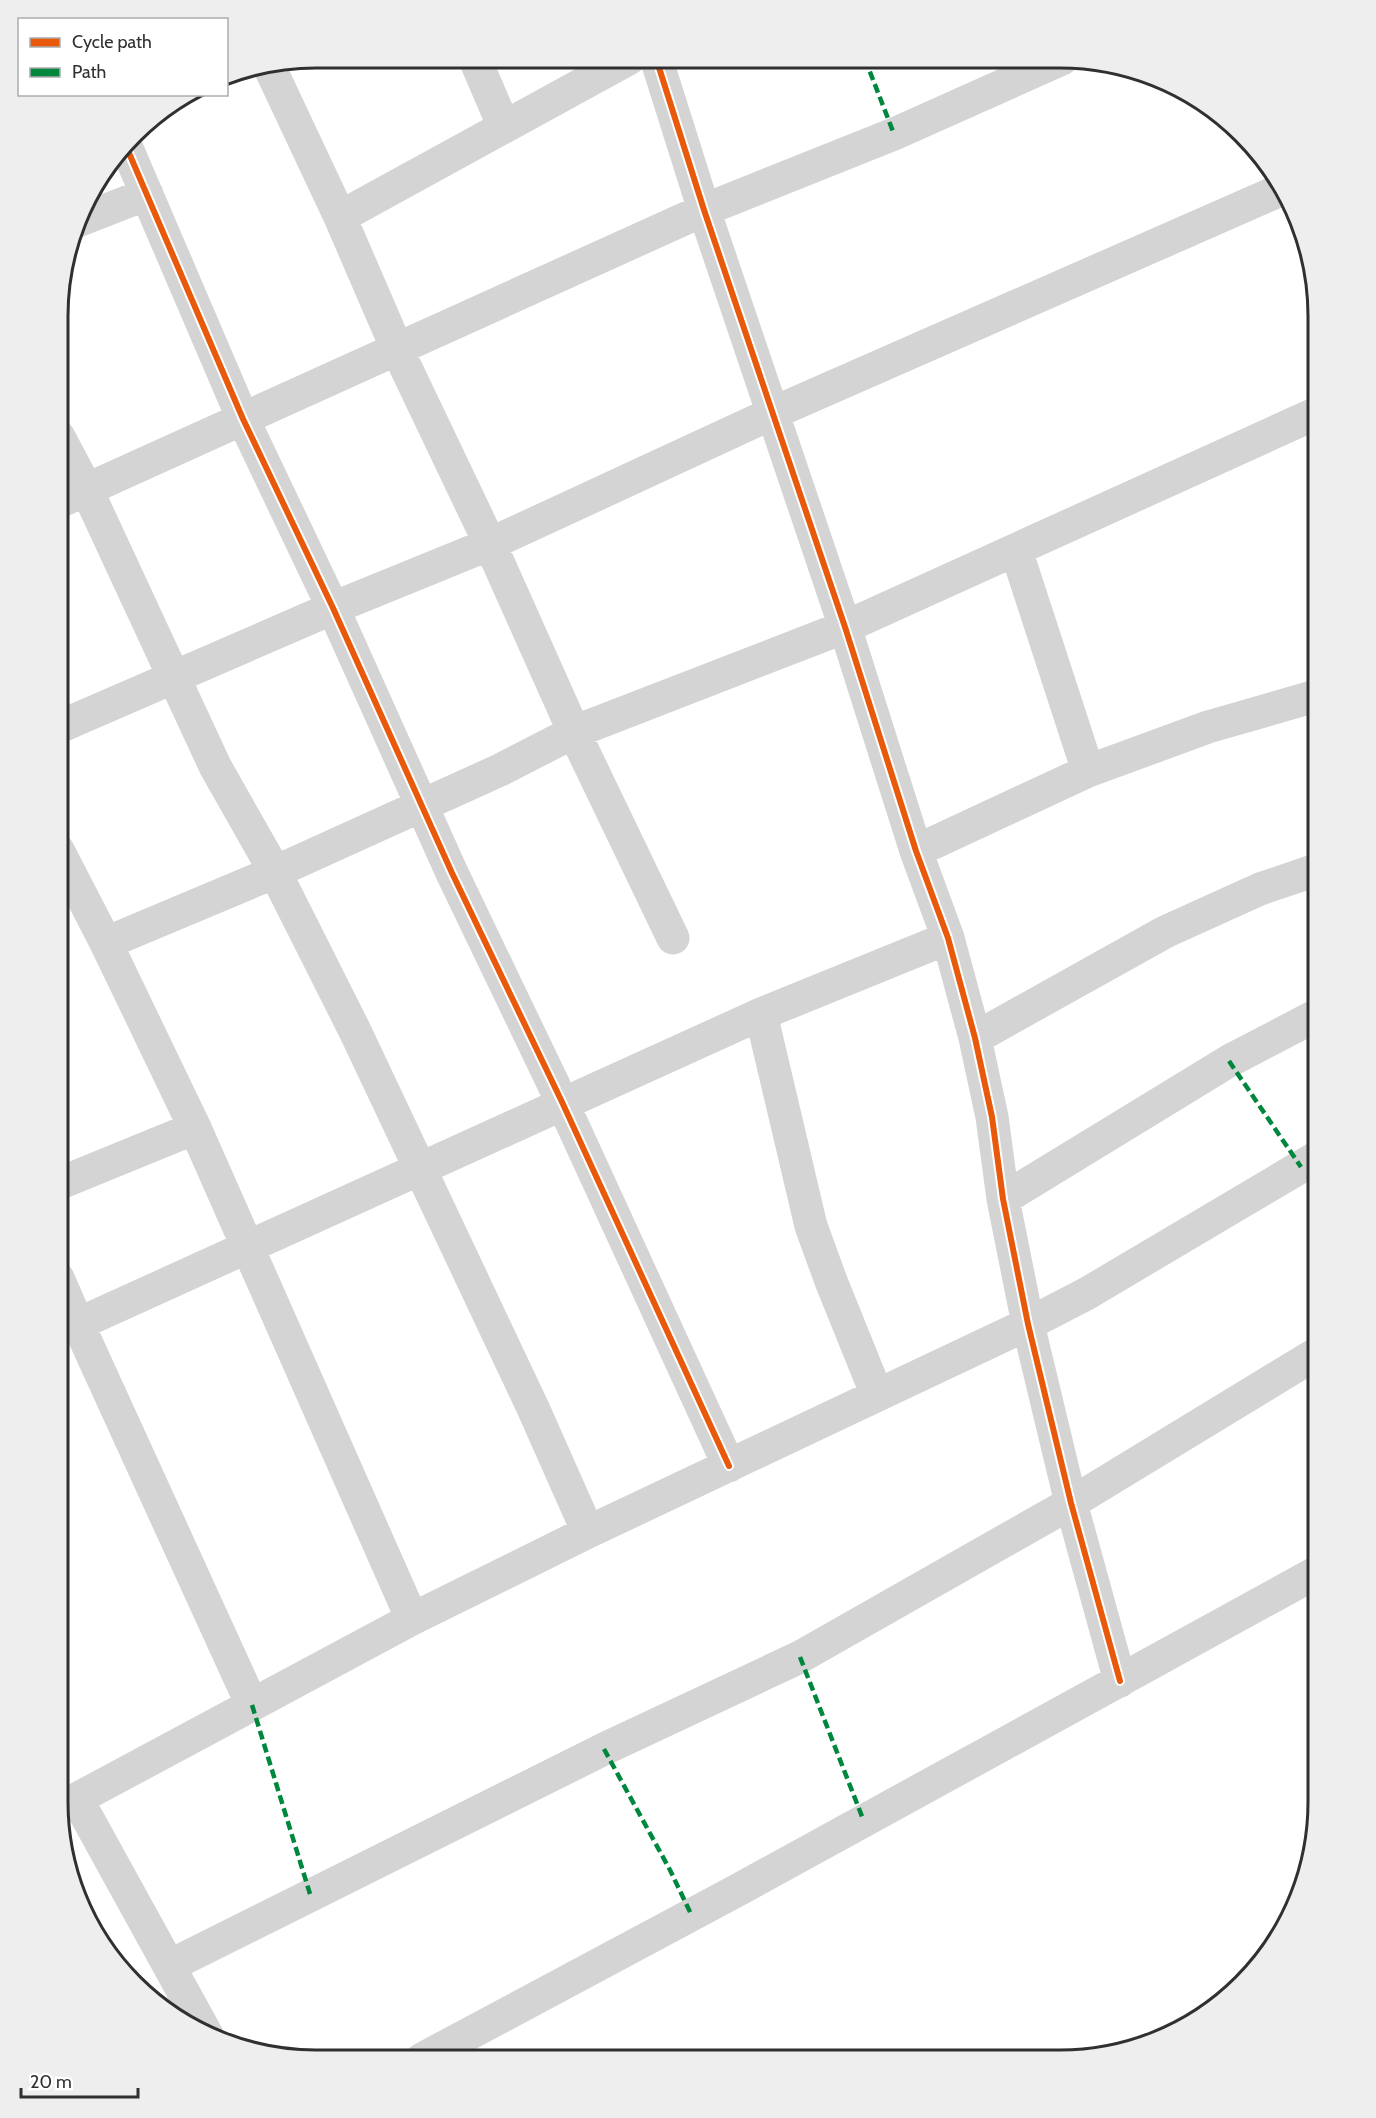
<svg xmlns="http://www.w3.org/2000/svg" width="1376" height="2118" font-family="Cabin,sans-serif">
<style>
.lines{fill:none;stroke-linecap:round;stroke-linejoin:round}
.street{stroke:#d4d4d4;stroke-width:33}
.quiet{stroke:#00873e;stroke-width:4.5;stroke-dasharray:9 4.5;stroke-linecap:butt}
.cycleway-casing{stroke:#fff;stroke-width:10}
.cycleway{stroke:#e8590c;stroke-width:6}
.rim{fill:none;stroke:#303030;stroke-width:3}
</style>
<rect width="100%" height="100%" fill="#fff"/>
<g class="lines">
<!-- street -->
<path class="street" d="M474 57 504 127
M656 58 704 210 845 627 916 851 948 938 975 1038 992 1117 1003 1199 1028 1324 1071 1503 1120 1681
M269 66 340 217 397 349 490 544 574 732 673 938
M126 146 243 419 333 608 452 873 562 1102 729 1466
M340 217 630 58
M78 221 147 194
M59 437 87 490 215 766 275 872 355 1031 533 1408 588 1532
M59 502 704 210 894 134 1062 59
M1016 550 1088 771
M59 727 333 608 490 544 773 413 1283 189
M58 850 106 943 275 872 500 770 574 732 845 627 1319 412
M916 851 1088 771 1208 727 1319 695
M106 943 195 1128 412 1619
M761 1014 811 1226 831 1281 877 1395
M975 1038 1165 932 1260 889 1319 869
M58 1184 195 1128
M1003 1199 1229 1061 1319 1014
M58 1278 78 1324
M252 1705 78 1324 761 1014 948 938
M77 1799 207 2035
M58 1809 412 1619 588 1532 1028 1324 1086 1294 1319 1156
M169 1966 604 1749 800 1657 1071 1503 1319 1352
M422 2059 736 1891 1319 1571"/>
<!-- quiet -->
<path class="quiet" d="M865 59 894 134
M1229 1061 1301 1167
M800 1657 863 1819
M252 1705 310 1894
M604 1749 670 1870 691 1914"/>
<defs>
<path id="cycleway" d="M656 58 704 210 845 627 916 851 948 938 975 1038 992 1117 1003 1199 1028 1324 1071 1503 1120 1681
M126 146 243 419 333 608 452 873 562 1102 729 1466"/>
</defs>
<!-- cycleway casing -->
<use href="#cycleway" class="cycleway-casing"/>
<!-- cycleway -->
<use href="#cycleway" class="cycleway"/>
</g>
<!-- crop -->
<path d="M0 0H1376V2118H0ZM316 68H1060A248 248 0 0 1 1308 316V1802A248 248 0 0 1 1060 2050H316A248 248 0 0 1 68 1802V316A248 248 0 0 1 316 68Z" fill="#eee" fill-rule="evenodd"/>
<path class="rim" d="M316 68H1060A248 248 0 0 1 1308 316V1802A248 248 0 0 1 1060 2050H316A248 248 0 0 1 68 1802V316A248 248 0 0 1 316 68Z"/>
<!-- legend -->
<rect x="18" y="18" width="210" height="78" fill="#ffffff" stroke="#acacac" stroke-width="1.5"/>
<rect x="30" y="38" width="30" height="9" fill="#e8590c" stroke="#acacac" stroke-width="1.5"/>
<text x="72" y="48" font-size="18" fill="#303030">Cycle path</text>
<rect x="30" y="68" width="30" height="9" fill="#00873e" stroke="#acacac" stroke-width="1.5"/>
<text x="72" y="78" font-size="18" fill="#303030">Path</text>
<!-- scale -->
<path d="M21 2088v9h117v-9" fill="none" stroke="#303030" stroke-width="3"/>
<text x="30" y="2088" font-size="18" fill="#303030" stroke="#ffffff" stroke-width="4.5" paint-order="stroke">20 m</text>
</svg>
